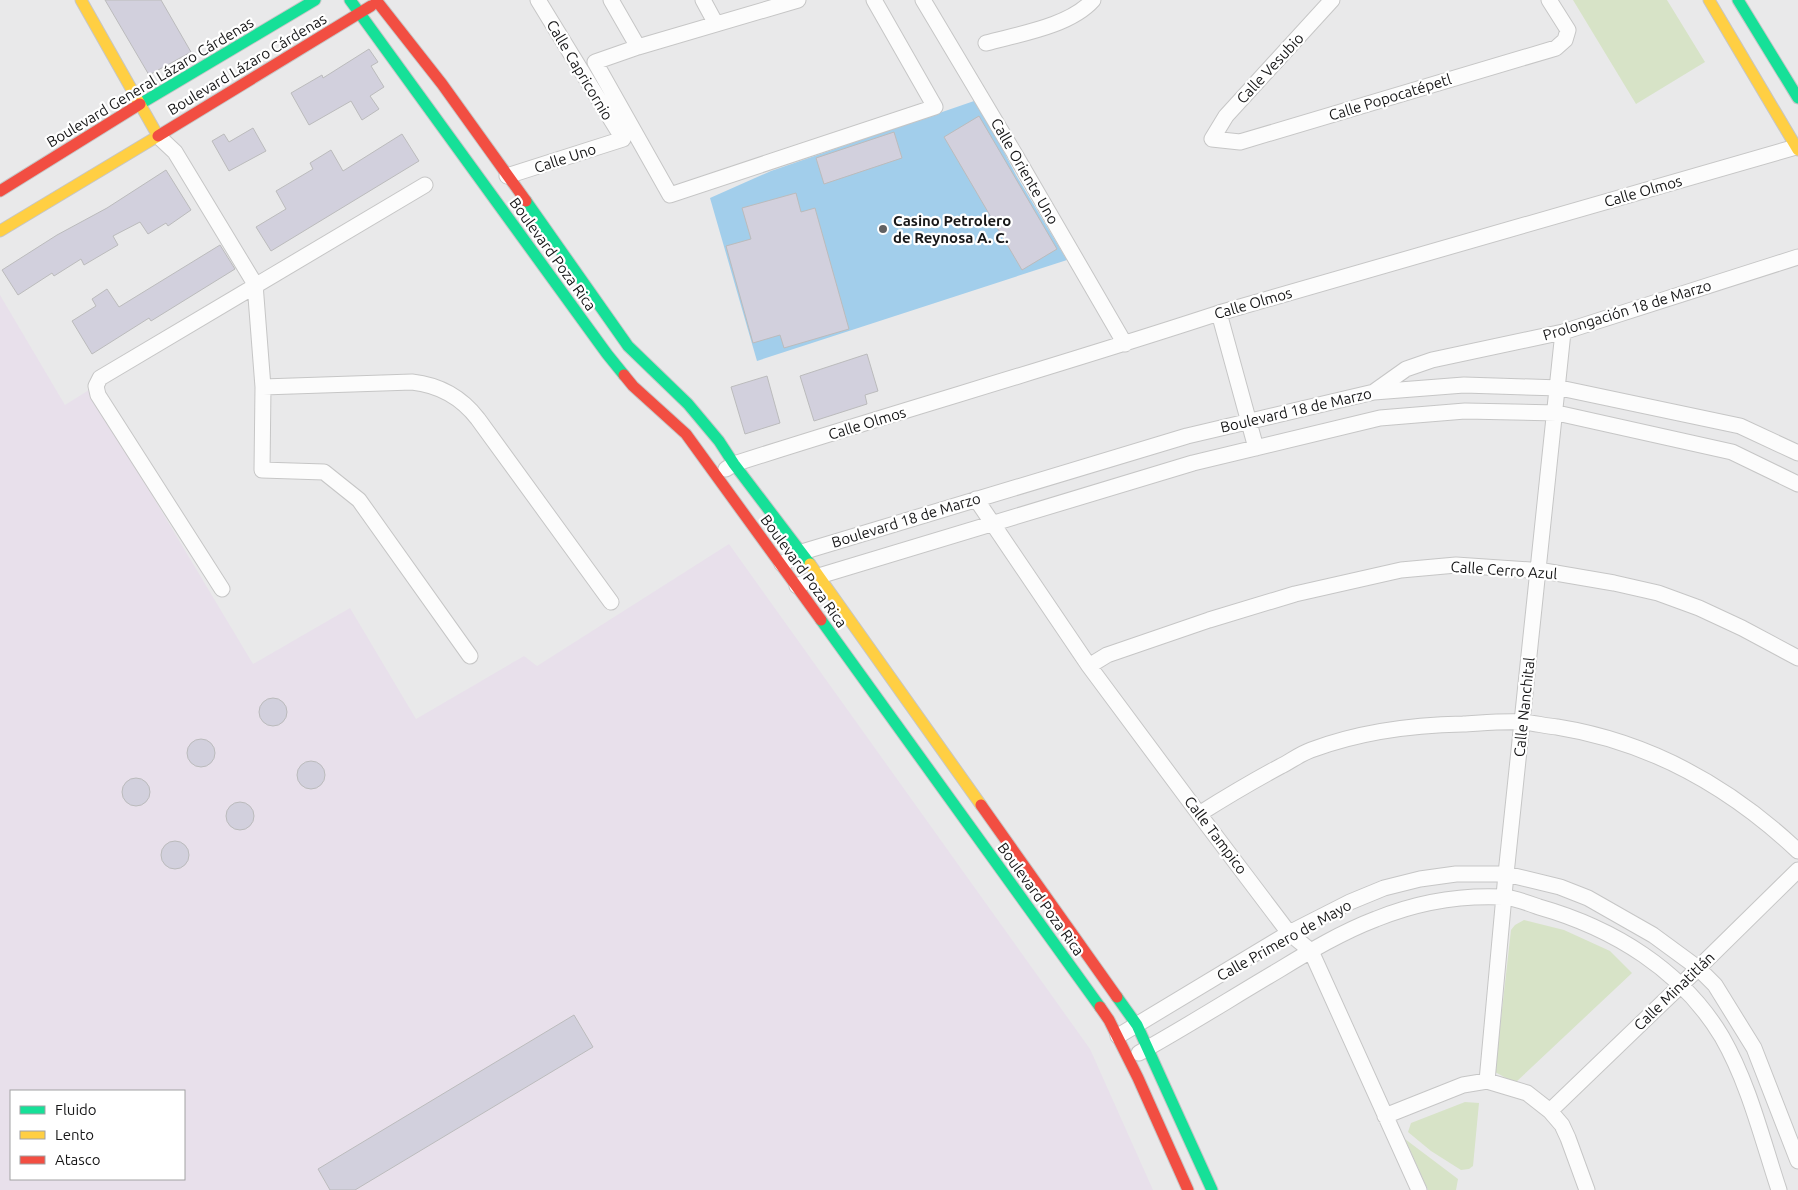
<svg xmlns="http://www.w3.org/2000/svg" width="1798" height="1190" font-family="Ubuntu,sans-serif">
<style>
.industrial{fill:#e8e0eb;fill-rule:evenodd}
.green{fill:#d7e3c7}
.water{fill:#a2ceeb}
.building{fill:#d2d0dd;stroke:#bbbbbc}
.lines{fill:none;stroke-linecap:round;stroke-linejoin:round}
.street-casing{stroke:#c6c6c6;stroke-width:17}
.fast-casing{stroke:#c6c6c6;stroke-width:13}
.slow-casing{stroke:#c6c6c6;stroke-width:13}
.jam-casing{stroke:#c6c6c6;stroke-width:13}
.street{stroke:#fcfcfc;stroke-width:15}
.fast{stroke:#16e098;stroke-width:11}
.slow{stroke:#ffcf43;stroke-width:11}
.jam{stroke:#f24e42;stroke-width:11}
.poi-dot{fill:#606062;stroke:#fff;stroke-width:2}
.labels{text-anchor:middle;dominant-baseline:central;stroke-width:4.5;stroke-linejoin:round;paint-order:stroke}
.street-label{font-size:15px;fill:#171718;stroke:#fff}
.poi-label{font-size:15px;font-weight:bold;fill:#171718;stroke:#fff;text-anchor:start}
</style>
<rect width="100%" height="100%" fill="#e9e9ea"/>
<!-- industrial -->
<path class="industrial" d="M0 295 65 405 89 390 253 664 350 608 416 719 524 656 537 666 729 544 1090 1049 1153 1190H0ZM11 1091H184V1179H11Z"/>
<!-- green -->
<path class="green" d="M1573 0H1667L1705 62 1636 104Z
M1524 920 1564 930 1610 951 1632 973 1515 1083 1495 1072 1511 930 1515 925Z
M1465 1102 1479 1103 1473 1166 1469 1169 1461 1170 1431 1151 1408 1132 1411 1123Z
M1405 1139 1458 1179 1456 1190H1428Z"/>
<!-- water -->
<path class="water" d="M977 100 1016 175 1067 260 757 361 710 198 771 171Z"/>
<!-- building -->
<path class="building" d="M105 0H161L191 52 149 75Z
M369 49 378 62 371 66 384 87 370 96 379 109 362 120 351 101 309 125 291 93 322 75 323 78Z
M979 116 1057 249 1022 270 944 137Z
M253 128 266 151 229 171 212 141 224 134 229 142Z
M894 132 902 158 824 184 816 158Z
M402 134 419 161 271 251 256 227 286 209 276 191 313 169 310 163 331 150 343 171Z
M166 170 191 210 168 226 166 223 148 234 140 222 113 236 118 245 84 265 81 259 54 276 52 273 18 295 2 270 57 235 107 208Z
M796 193 801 212 815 208 849 329 784 348 780 335 753 343 726 246 751 239 742 208Z
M220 245 235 269 151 321 149 318 92 354 72 321 96 306 92 299 107 289 119 307Z
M867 354 878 391 865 395 867 404 814 421 800 376Z
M767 376 780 423 745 434 731 387Z
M259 712a14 14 0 1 1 28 0a14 14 0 1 1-28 0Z
M187 753a14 14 0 1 1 28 0a14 14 0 1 1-28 0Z
M297 775a14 14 0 1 1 28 0a14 14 0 1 1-28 0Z
M122 792a14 14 0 1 1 28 0a14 14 0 1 1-28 0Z
M226 816a14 14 0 1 1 28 0a14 14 0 1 1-28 0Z
M161 855a14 14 0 1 1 28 0a14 14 0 1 1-28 0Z
M574 1015 593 1047 355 1190H330L318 1169Z"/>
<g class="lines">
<defs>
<path id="street" d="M611 0 638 47
M703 0 716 24
M798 0 638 47 595 62 670 195 935 107 874 0
M923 0 1016 156 1125 344
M1332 0 1226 116 1212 139 1240 142 1556 48 1565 40 1568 30 1549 0
M986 43C1019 34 1070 26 1093 0
M158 136 175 152 255 284 263 387 262 470 324 472 359 500 470 656
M507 176 623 139 538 0
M1219 313 1256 448
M263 387 412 382C439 385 462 398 478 419L611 602
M1375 391 1406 369 1432 360 1563 332 1798 257
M726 469 734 464C895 412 1058 366 1219 313L1796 147
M976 499 1089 666 1199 814 1289 933 1311 951 1419 1190
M782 564 802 552 1187 436 1374 392 1464 385 1560 388 1740 426 1798 453
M797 586 819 576 1193 463 1380 418 1465 411 1557 413 1732 452 1798 484
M222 589 98 395 96 386 100 378 425 185
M1089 666 1107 655 1209 620 1295 594 1401 570 1456 565 1544 571 1614 583 1658 593 1699 608 1742 628 1798 658
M1199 814C1226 797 1253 781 1281 766 1291 761 1300 754 1311 750 1359 732 1411 725 1463 724 1482 723 1503 721 1523 722 1534 723 1546 726 1557 727 1651 742 1729 786 1798 851
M1118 1036 1289 933 1350 902 1384 888 1420 879 1456 874H1506L1560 887 1588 898 1653 935 1698 968 1715 985 1754 1048 1798 1161
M1139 1053C1186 1027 1233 997 1279 970 1310 951 1342 932 1376 919 1415 903 1460 895 1503 897 1515 898 1528 903 1539 907 1613 928 1682 970 1722 1037 1749 1084 1762 1139 1779 1190
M1487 1081 1506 874 1563 332
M1550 1111 1681 985 1798 870
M1385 1116 1463 1085 1487 1081 1527 1093 1550 1111 1562 1125 1568 1138 1587 1190"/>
<path id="fast" d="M350 0 607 354 624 375
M1738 0 1798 98
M140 104 315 0
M526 201 628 346 688 404 719 441 734 464 810 564
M821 620 1100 1007
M1117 997 1137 1025 1212 1190"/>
<path id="slow" d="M1709 0 1798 150
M0 231 158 136 81 0
M810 564 981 805"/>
<path id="jam" d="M376 0 442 84 526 201
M158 136 371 6
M0 191 140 104
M624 375 633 386 686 434 821 620
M981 805 1117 997
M1100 1007 1109 1020 1138 1078 1188 1190"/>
</defs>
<!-- street casing -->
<use href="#street" class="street-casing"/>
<!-- fast casing -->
<use href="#fast" class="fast-casing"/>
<!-- slow casing -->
<use href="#slow" class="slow-casing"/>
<!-- jam casing -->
<use href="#jam" class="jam-casing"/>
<!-- street -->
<use href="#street" class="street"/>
<!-- fast -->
<use href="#fast" class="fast"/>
<!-- slow -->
<use href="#slow" class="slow"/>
<!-- jam -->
<use href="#jam" class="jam"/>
</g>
<!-- markers -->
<circle class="poi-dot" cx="883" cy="229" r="5"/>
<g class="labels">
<!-- street labels -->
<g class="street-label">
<text transform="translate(247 64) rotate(-31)">Boulevard Lázaro Cárdenas</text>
<text transform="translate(1270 68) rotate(-47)">Calle Vesubio</text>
<text transform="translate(580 70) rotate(59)">Calle Capricornio</text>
<text transform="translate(150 82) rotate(-31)">Boulevard General Lázaro Cárdenas</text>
<text transform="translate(1390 97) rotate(-17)">Calle Popocatépetl</text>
<text transform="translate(565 158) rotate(-18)">Calle Uno</text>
<text transform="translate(1025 171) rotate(60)">Calle Oriente Uno</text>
<text transform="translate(1643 191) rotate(-16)">Calle Olmos</text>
<text transform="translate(553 254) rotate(54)">Boulevard Poza Rica</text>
<text transform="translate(1253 303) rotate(-16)">Calle Olmos</text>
<text transform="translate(1627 310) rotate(-17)">Prolongación 18 de Marzo</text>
<text transform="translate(1296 410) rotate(-13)">Boulevard 18 de Marzo</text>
<text transform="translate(867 423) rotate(-17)">Calle Olmos</text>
<text transform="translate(906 520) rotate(-17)">Boulevard 18 de Marzo</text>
<text transform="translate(1504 570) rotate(4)">Calle Cerro Azul</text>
<text transform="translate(804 571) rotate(54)">Boulevard Poza Rica</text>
<text transform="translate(1524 707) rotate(-84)">Calle Nanchital</text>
<text transform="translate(1216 835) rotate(53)">Calle Tampico</text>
<text transform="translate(1041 899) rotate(54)">Boulevard Poza Rica</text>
<text transform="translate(1284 940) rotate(-29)">Calle Primero de Mayo</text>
<text transform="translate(1674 991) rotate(-44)">Calle Minatitlán</text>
</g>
<!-- poi labels -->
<g class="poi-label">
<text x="893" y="220">Casino Petrolero<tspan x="893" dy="17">de Reynosa A. C.</tspan></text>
</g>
</g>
<!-- legend -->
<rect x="10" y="1090" width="175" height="90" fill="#ffffff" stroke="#a2a2a3"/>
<rect x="20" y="1106" width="25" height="8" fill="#16e098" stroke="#a2a2a3"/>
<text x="55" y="1115" font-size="15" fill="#171718">Fluido</text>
<rect x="20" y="1131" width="25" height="8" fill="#ffcf43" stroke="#a2a2a3"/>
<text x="55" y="1140" font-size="15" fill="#171718">Lento</text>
<rect x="20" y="1156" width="25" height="8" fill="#f24e42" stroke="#a2a2a3"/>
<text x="55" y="1165" font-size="15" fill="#171718">Atasco</text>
</svg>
